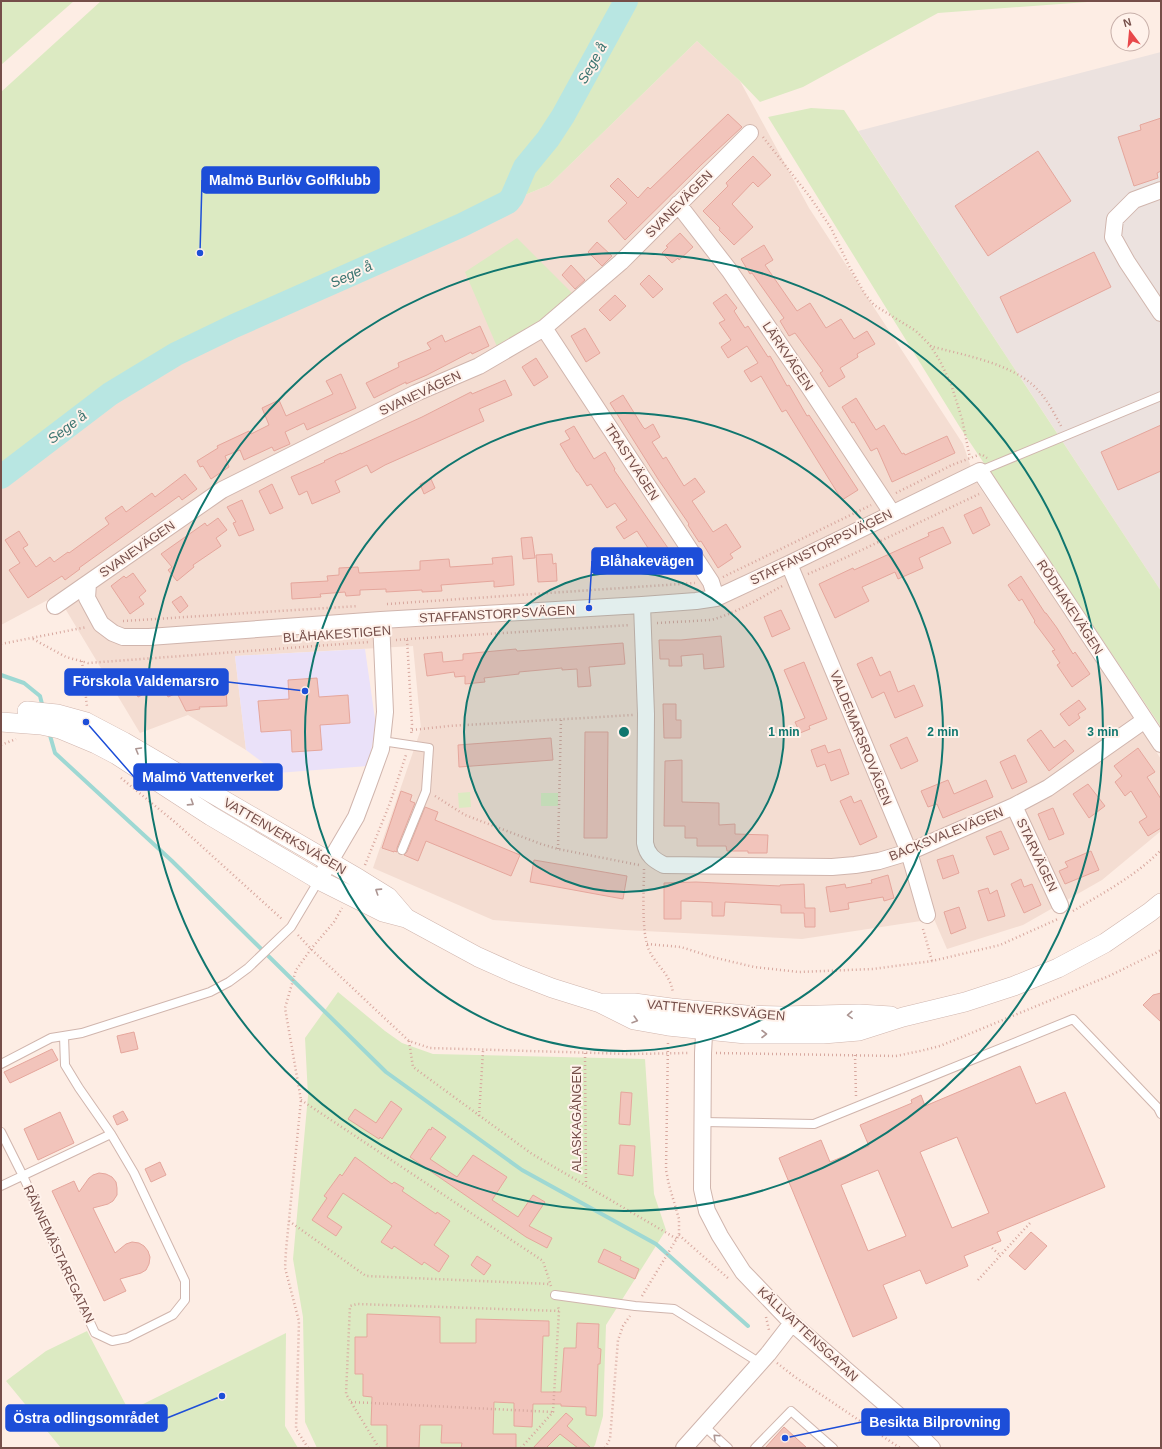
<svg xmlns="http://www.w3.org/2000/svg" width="1162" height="1449" font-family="Helvetica,sans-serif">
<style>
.residential{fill:#f4ddd2}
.industrial{fill:#ece2df}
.education{fill:#eae1f9}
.green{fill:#dceac2}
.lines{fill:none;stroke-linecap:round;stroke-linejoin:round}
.stream{stroke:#9ed8d3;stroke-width:4}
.river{stroke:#b8e6e2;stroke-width:24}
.building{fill:#f2c4bb;stroke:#e5a69c;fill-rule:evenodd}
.service-casing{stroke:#d0b5ad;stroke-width:10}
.minor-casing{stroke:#d0b5ad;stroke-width:18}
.tertiary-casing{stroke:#d0b5ad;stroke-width:20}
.path{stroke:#d7a79e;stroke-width:2.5;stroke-dasharray:1 3;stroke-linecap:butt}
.service{stroke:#fff;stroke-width:8}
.minor{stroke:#fff;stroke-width:16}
.tertiary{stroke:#fff;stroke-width:19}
.oneway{stroke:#ac9592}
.ring{fill:none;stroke:#0f766e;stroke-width:2}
.labels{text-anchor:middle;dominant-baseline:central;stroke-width:4;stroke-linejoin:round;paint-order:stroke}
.street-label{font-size:13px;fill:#754e49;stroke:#fff2eb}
.water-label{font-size:14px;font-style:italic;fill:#3a7470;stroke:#fff2eb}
.centre{fill:#0f766e;stroke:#fff2eb;stroke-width:2}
.ring-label{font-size:12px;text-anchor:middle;font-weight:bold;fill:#0f766e;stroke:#fff2eb;stroke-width:4;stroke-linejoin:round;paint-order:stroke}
.leader{fill:none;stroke:#1d4ed8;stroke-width:1.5}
.callout-dot{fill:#1d4ed8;stroke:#fff2eb;stroke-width:1.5}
.callout{fill:#1d4ed8;stroke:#1d4ed8;stroke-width:1.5}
.callout-label{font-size:14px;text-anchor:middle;font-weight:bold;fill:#fff}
</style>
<rect width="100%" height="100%" fill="#fdede4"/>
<!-- residential -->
<path class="residential" d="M697 41 740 81 809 208 963 444 976 482 1161 759V831L1102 880 1023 925 947 949 934 919 802 939 624 930 493 920 373 868 421 729 413 646 235 656 246 750 188 715 140 733 57 595 1 625V477L5 474 110 394 176 354 234 326 462 225 508 202 549 185Z"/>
<!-- industrial -->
<path class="industrial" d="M1161 52V591L858 131Z"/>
<!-- education -->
<path class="education" d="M365 649 376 726 368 766 277 773 246 750 235 656Z"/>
<!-- green -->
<path class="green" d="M1 1H74L1 65Z
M101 1H1101L938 13 803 87 760 102 740 81 697 41 549 185 508 202 462 225 234 326 176 354 110 394 1 477V92Z
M811 108 844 110 1161 591V727L961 429 768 117Z
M517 238 576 297 498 349 465 272Z
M470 792 471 807 459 808 458 793Z
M541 793H558V806H541Z
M338 992 385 1031 402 1043 433 1054 645 1059 654 1194 666 1230 606 1325 603 1416 595 1445 593 1448H317L305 1422 303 1317 293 1259 308 1096 305 1038Z
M87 1331 129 1411 286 1333 285 1426 298 1448H61L6 1381 46 1351Z"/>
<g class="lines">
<!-- stream -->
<path class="stream" d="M1 675 24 683 40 696 43 708
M49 732 55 753 172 861 386 1072 522 1170 656 1244 748 1326"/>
<!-- river -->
<path class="river" d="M1 477 110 394 176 354 234 326 462 225 508 202 512 197 525 167 548 139 563 116 626 1"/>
</g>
<!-- building -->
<path class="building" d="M728 114 742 127 701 165 625 240 608 221 627 203 610 186 618 178 638 198 648 187 650 189Z
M1161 118V171L1157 173 1158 178 1134 186 1118 137 1141 130 1140 125Z
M1038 151 1071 201 988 256 955 206Z
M753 156 771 175 758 187 753 182 732 204 753 227 734 245 719 230 720 228 703 211 728 186 726 183Z
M680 233 693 247 679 260 678 258 672 263 662 253 668 247 666 246Z
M597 242 612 256 602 266 588 252Z
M764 245 773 260 765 265 797 311 810 303 826 328 841 319 854 339 867 331 875 344 857 354 858 357 840 368 845 377 829 387 820 373 823 371 795 333 789 336 780 321 784 318 752 273 750 274 741 259Z
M1094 252 1111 287 1017 333 1000 297Z
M571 265 585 280 575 289 562 275Z
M649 275 663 289 653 298 640 284Z
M726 294 737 308 734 311 745 328 748 326 768 357 770 356 787 386 789 385 807 416 809 415 858 490 842 500 786 410 782 412 761 376 751 382 744 371 758 363 747 346 728 358 721 347 731 340 719 323 725 320 713 303Z
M615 295 626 306 610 321 599 310Z
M480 326 489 346 472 354 471 352 427 375 406 384V382L374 398 366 383 399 367 398 363 431 349 427 343 442 335 445 342Z
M585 328 600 353 586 362 571 336Z
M536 358 548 377 534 386 522 367Z
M341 374 356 408 307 430 304 423 285 432 290 444 274 451 272 447 244 460 240 450 225 456 229 467 211 479 203 466 200 467 197 461 218 448 217 446 249 431 251 434 269 425 262 408 279 400 286 416 333 394 326 381Z
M505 380 512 395 479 409 484 421 385 465 371 473 367 465 335 481 340 492 312 504 307 491 299 495 291 477 325 462 324 461 341 453V454L422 417 471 392 472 394Z
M623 395 643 427 645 429 653 424 660 437 652 442 663 459 666 457 684 486 695 478 705 492 692 501 713 532 726 524 741 547 730 554 733 558 718 568 701 541 699 542 688 525 689 524 658 479 610 403Z
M856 398 876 430 884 425 902 454 904 453 905 455 947 436 955 453 892 482 877 448 871 451 854 422 852 423 842 407Z
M1161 425V471L1118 490 1101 452Z
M574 426 594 459 605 452 615 469 614 470 679 564 660 576 644 550 648 548 637 531 624 539 616 527 627 520 615 503 607 508 591 484 587 486 578 472H577L560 444 570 439 565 431Z
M185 474 197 489 182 500 179 496 79 568 80 569 65 580 62 576 28 598 9 570 20 563 5 540 19 531 28 545 23 548 36 567 50 557 54 562 68 552 69 553 109 524 105 518 122 506 126 512 152 493 155 497Z
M431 479 435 488 424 494 420 484Z
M272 484 283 508 270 514 259 491Z
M242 500 254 530 239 536 233 523 236 522 227 507Z
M981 507 990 525 973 534 964 515Z
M218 518 227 530 216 538 221 546 193 565 194 567 177 581 168 570 172 567 161 554 205 523 207 526Z
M943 527 951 543 919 558 923 568 898 579 895 572 862 587 869 601 835 618 819 584 853 568 854 570 929 536 928 533Z
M532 537 535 558 523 559 521 538Z
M552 554 553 564 556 563 557 581 538 582 536 555Z
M512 556 514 585 494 587V581L441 585 442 591 422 592V590L386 592V589L360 590V595L346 596 345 592 320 594 321 597 292 599 291 583 328 581 327 576 339 575V568L358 567 359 573 420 570V561L449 559 450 567 493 564 492 558Z
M133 573 146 591 139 597 144 604 130 614 111 586 124 576 126 578Z
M1021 576 1045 613H1046L1057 628 1073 654 1075 652 1090 674 1072 687 1057 665 1060 663 1052 651 1055 650 1034 622 1035 621 1022 599 1019 601 1008 585Z
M181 596 188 606 180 613 172 602Z
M781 610 790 629 772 637 764 617Z
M721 636 724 667 704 669 703 654 681 656 682 666H669V659H660L659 640H681Z
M623 643 625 664 589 667 591 686 578 687 577 669 562 670V668L519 672V674L484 678 485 682 465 684V676L455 677 454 672 427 676 424 654 442 652 443 662 463 660V654L516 649 517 651Z
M872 657 880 676 890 671 898 692 914 685 923 706 895 718 884 692 872 698 857 664Z
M804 662 827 719 809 726 810 729 800 733 795 722 805 718 784 670Z
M143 670 154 689 138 697 128 678Z
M225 671 227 706 199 707 200 709 186 711 177 693 168 697 161 683 179 673Z
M317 678 319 697 348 695 350 723 320 725 322 750 292 752 291 730 261 732 258 701 289 699 288 680Z
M1079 700 1086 709 1078 714 1080 718 1069 726 1060 714Z
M663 704H676V720H681V738H664Z
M1041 730 1054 748 1065 740 1074 751 1049 771 1027 740Z
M585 732H608L607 838H584Z
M907 737 918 761 901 769 890 745Z
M551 738 553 760 459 767 458 745Z
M825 745 828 753 840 749 849 774 831 781 825 764 817 767 811 750Z
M1138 748 1155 772 1147 777 1161 799V828L1148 836 1139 822 1147 817 1131 791 1125 796 1115 782 1122 776 1114 766Z
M1015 755 1027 782 1012 789 1000 762Z
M682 760V802L719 803V825L735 824V834L768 835 767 853H748V851H727L726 846H697V838H685V826H664L665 761Z
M948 780 954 794 986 780 993 797 943 818 937 804 928 807 921 791Z
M1088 784 1105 806 1089 818 1073 794Z
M401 791 412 795 410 801 415 803 397 848V852L394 851V852L382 848Z
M851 796 854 803 861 800 877 837 860 845 840 801Z
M425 807 438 812 435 820 520 855 511 876 426 841 418 861 404 855 407 852Z
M1053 808 1064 834 1049 840 1038 814Z
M1001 831 1009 849 994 855 986 837Z
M1091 851 1099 870 1065 884 1059 871 1068 867 1065 862Z
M953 855 959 873 943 879 937 860Z
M534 860 627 876 623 899 530 882Z
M888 875 894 898 884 901 883 897 848 903 849 909 830 912 826 887 845 884 846 888 872 883 871 880Z
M1021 879 1024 887 1032 884 1041 905 1024 913 1011 884Z
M696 882 780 886V885L804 884 805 908H815V927H805L804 913H781V905L725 902 724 916H712V902L681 901V919H664V883Z
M988 888 990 894 997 890 1005 916 988 921 978 891Z
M959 907 966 928 951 934 944 912Z
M1161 993V1022L1143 1005 1153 995Z
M134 1032 138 1049 121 1053 117 1036Z
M52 1049 58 1060 10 1083 4 1072Z
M1020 1066 1036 1104 1065 1092 1105 1187 997 1232 1001 1241 964 1256 968 1266 926 1284 920 1270 883 1285 897 1318 853 1337 779 1158 821 1140 830 1162 869 1146 860 1125 912 1103 911 1100 921 1095 925 1106ZM957 1137 989 1213 952 1228 920 1152ZM878 1170 906 1236 868 1251 841 1185Z
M621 1092 632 1093 630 1125 619 1124Z
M391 1101 402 1109 382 1139 380 1137 379 1139 348 1119 355 1109 376 1123Z
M123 1111 128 1120 117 1125 113 1116Z
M60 1112 74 1143 38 1160 24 1129Z
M432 1127 446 1137 430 1159 457 1177 473 1155 507 1177 492 1200 518 1217 533 1195 545 1202 529 1226 552 1238 547 1248 526 1237 410 1157 429 1129 431 1130Z
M620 1145 635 1146 633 1176 618 1174Z
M355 1157 392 1184 394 1182 404 1188 402 1191 436 1214 437 1212 450 1221 434 1245 449 1256 439 1272 424 1262 422 1265 394 1246 392 1249 381 1242 392 1226 343 1193 327 1217 342 1227 336 1236 312 1220 327 1198 324 1196 340 1174 342 1176Z
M160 1162 166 1175 151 1182 145 1169Z
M99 1173 106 1174 112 1177 116 1182 117 1188V1195L113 1201 108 1204 93 1208 115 1253 126 1244 132 1242 139 1243 144 1246 148 1251 150 1257 149 1264 146 1270 141 1273 120 1279 126 1291 104 1301 52 1191 74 1181 79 1192 89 1178 93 1175Z
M1031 1232 1047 1246 1025 1270 1009 1256Z
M604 1249 621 1257 620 1260 639 1269 635 1279 598 1262Z
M477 1256 491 1265 484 1275 471 1265Z
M367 1314 440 1317V1343H476V1319L549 1321V1336H543L541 1392H561L564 1348H576L577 1323 599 1324 598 1348 601 1349 600 1364H598L596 1416 586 1415V1407L561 1406V1404H533L532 1427 514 1426V1403L494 1402 493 1434H516V1448H461L462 1443H441L442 1425H420L419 1448H387V1425H371L372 1397 363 1396V1374H355V1337H367Z
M566 1413 573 1419 567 1426 591 1448H578L560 1434 546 1448H533Z
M784 1427 807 1448H765Z"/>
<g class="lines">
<defs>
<path id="service" d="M980 471 1161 396
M382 741 429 748 426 791 402 850
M1 1064 51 1038 82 1033 210 992 229 982 248 968 291 927 319 880
M702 1122 814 1124 1073 1019 1158 1108 1161 1114
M1 1132 23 1176 95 1333 112 1341 127 1338 173 1315 185 1300V1281L134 1173 111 1134
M1 1186 111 1134 79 1088 65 1065 64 1036
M555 1295 635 1306 674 1309 760 1363
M704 1426 728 1448
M755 1448 791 1411 833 1448"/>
<path id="minor" d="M1161 190 1134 200 1115 219 1113 237 1127 262 1161 313
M678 204 729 270 809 387 892 513
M544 328 711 582 716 598
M789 564 909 852 927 915
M88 583 87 598 101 624 113 633 123 637H149L381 620 642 605 696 601 716 598 789 564 980 471 1161 744
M642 605 646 714 645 843C647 855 654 860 664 865L832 867 855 865 879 861 909 852 1014 806 1048 788 1145 720
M55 606 222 490 416 393 479 366 544 328 621 262 750 133
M1014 806 1060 905
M319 880 356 817 368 785 381 749 385 712 381 620
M705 1017 703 1053 702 1189 707 1211 720 1236 743 1272 792 1323 905 1421 932 1448
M684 1448 768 1354 792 1323"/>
<path id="tertiary" d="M27 711 57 714 86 722 124 742 359 879 388 897 406 918
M1 722 41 725 60 729 96 744 117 755 211 816 319 880 383 912 406 918 478 957 516 974 552 988 600 1003 634 1020 668 1026 746 1034H823L859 1031 903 1017 965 1002 1014 986 1058 968 1105 943 1150 912 1161 903
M603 1003H634L671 1008 746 1015 782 1016 859 1014 891 1016"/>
</defs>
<!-- service casing -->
<use href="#service" class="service-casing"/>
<!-- minor casing -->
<use href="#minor" class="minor-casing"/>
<!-- tertiary casing -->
<use href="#tertiary" class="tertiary-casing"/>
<!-- path -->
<path class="path" d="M763 137 810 197 831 228 849 266 865 294 874 305 916 331 930 345 940 361 951 384 962 419 970 458
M930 346C963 355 1011 363 1036 388 1047 399 1054 413 1061 426
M896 493 952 465 981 454 987 458
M808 574 847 557 979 494
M723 577 871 505
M387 604 695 583
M123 621 358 606
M657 623 711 620C737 613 760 598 784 585
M33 639 66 657 88 663 369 642
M407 639 630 625
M396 640 407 639 412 724 411 735
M1 644 87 627
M82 661 87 707
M412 730 449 726 633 715
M1 745 16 739
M121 778 176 823 283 920
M435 796 465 815 541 844 558 849 639 865
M558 849 561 719
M365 865 390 803 406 755
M644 869C644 890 641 932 649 950 657 967 670 973 673 993
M1073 911C1103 893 1137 875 1161 850
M923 929 932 961
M298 935 311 949 409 1041 430 1048 630 1054 689 1053
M647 944 681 947 712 957 754 967 799 972 873 969 932 961 1000 945 1058 919
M409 1041 413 1067 532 1154 677 1239
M585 1053 586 1185
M716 1053 896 1056 920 1051 940 1046 1109 976 1154 954 1161 950
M855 1055 856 1096
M301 1100 543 1261 551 1286
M479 1116 483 1051
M289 1221 366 1276 550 1284
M679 1235 729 1279
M992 1248 1001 1256
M978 1280 1030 1223
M642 1296 679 1235V1219L669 1185 666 1170 668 1042
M766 1317 769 1330
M777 1363 795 1377 900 1448
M351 1402 553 1412
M308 1448 296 1429 299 1321 285 1268 286 1250 301 1100 285 1008 296 970 311 949 334 922 342 908
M379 1448 346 1394 350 1306 357 1304 559 1311
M521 1448 553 1412 559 1311 558 1306
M605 1448 610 1439 618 1340 623 1326 630 1316"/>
<!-- service -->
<use href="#service" class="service"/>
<!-- minor -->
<use href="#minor" class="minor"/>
<!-- tertiary -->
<use href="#tertiary" class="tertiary"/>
</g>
<!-- one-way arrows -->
<defs><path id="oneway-chevron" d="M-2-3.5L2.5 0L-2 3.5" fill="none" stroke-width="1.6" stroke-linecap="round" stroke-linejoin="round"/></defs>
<g class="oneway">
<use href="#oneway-chevron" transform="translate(138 750) rotate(-150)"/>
<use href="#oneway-chevron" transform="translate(191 803) rotate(33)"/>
<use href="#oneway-chevron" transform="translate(378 891) rotate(-147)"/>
<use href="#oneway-chevron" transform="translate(850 1015) rotate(177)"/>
<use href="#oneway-chevron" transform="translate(635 1020) rotate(17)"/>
<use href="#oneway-chevron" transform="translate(764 1034)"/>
<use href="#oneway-chevron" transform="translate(716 1437) rotate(-137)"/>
</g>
<!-- distance rings -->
<circle cx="624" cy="732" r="160" fill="#0f766e" fill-opacity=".12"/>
<g class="ring">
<circle cx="624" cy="732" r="160"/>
<circle cx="624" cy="732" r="319"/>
<circle cx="624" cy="732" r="479"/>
</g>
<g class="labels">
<!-- street labels -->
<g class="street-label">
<text transform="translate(679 204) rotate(-45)">SVANEVÄGEN</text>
<text transform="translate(788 356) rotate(56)">LÄRKVÄGEN</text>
<text transform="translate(420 393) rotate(-25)">SVANEVÄGEN</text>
<text transform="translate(632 462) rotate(57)">TRASTVÄGEN</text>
<text transform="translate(821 547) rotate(-26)">STAFFANSTORPSVÄGEN</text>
<text transform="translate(137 549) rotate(-35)">SVANEVÄGEN</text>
<text transform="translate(1070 607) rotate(57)">RÖDHAKEVÄGEN</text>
<text transform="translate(497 614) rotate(-3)">STAFFANSTORPSVÄGEN</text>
<text transform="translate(337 634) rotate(-4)">BLÅHAKESTIGEN</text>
<text transform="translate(861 738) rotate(68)">VALDEMARSROVÄGEN</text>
<text transform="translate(946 834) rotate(-22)">BACKSVALEVÄGEN</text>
<text transform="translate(285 836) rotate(30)">VATTENVERKSVÄGEN</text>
<text transform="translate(1037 855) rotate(65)">STARVÄGEN</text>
<text transform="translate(716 1010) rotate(5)">VATTENVERKSVÄGEN</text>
<text transform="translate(576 1119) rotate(-90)">ALASKAGÅNGEN</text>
<text transform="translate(59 1254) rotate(65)">RÄNNEMÄSTAREGATAN</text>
<text transform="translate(808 1334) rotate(43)">KÄLLVATTENSGATAN</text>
</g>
<!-- water labels -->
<g class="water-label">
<text transform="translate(592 63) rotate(-61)">Sege å</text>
<text transform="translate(351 274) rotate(-25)">Sege å</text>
<text transform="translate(67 427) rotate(-37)">Sege å</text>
</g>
</g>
<circle cx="624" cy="732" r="6" class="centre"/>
<g class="ring-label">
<text x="784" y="736">1 min</text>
<text x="943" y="736">2 min</text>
<text x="1103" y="736">3 min</text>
</g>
<!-- callouts -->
<path class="leader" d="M200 253L202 180M589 608L592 561M305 691L228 682M86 722L134 777M222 1396L167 1418M785 1438L862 1422"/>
<g class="callout-dot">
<circle cx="200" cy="253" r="4"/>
<circle cx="589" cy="608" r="4"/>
<circle cx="305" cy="691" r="4"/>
<circle cx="86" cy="722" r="4"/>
<circle cx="222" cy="1396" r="4"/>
<circle cx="785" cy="1438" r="4"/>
</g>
<g class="callout">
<rect x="202" y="167" width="177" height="26" rx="4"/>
<rect x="592" y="548" width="110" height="26" rx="4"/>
<rect x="65" y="669" width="163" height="26" rx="4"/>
<rect x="134" y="764" width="148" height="26" rx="4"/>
<rect x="6" y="1405" width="161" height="26" rx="4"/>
<rect x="862" y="1409" width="147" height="26" rx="4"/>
</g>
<g class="callout-label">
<text x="290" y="185">Malmö Burlöv Golfklubb</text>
<text x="647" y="566">Blåhakevägen</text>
<text x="146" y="686">Förskola Valdemarsro</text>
<text x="208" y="782">Malmö Vattenverket</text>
<text x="86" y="1423">Östra odlingsområdet</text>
<text x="935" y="1427">Besikta Bilprovning</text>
</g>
<!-- border -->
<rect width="1162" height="1449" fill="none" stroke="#754e49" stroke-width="4"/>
<!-- north arrow -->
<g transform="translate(1130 32) rotate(344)"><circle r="19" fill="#fff2eb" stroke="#c8b0aa"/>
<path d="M0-3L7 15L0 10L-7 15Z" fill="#e8484b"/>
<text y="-6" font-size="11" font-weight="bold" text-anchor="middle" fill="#754e49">N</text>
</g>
</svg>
